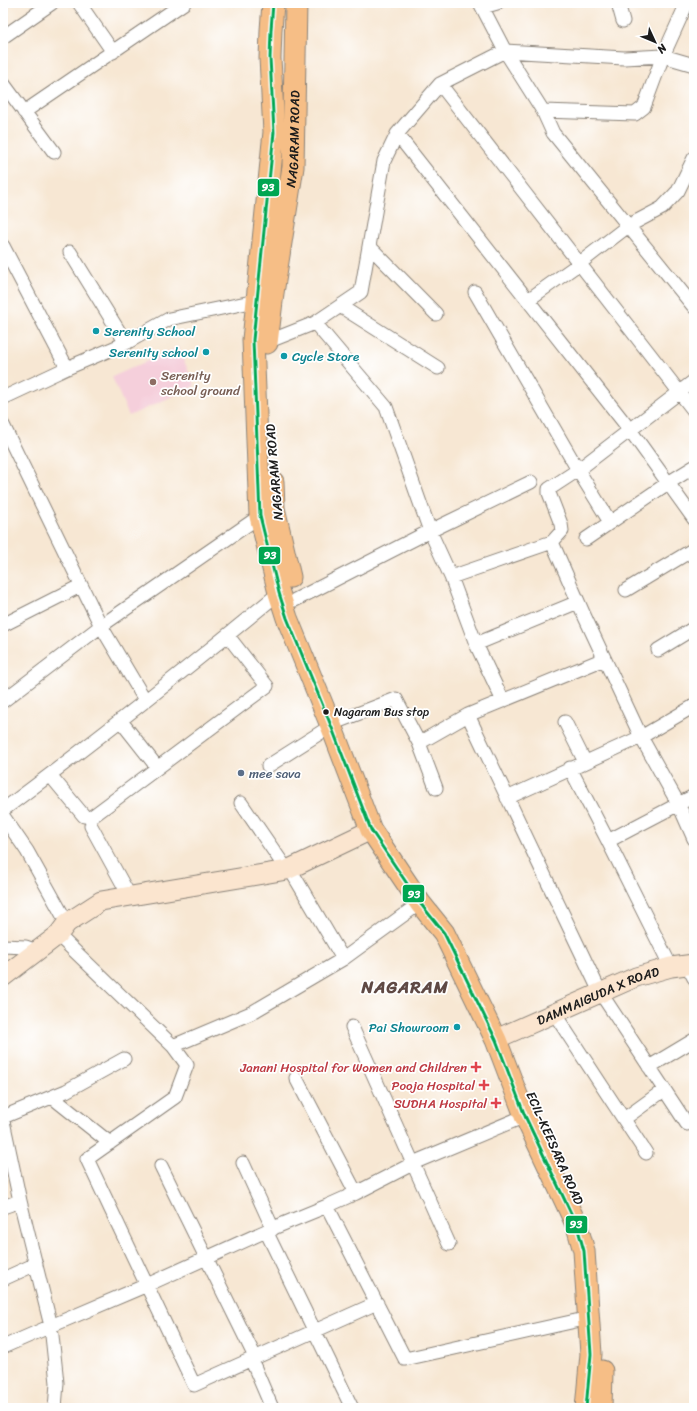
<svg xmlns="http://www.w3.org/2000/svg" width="697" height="1411" font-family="Sriracha,sans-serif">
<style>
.built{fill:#f5cfdb}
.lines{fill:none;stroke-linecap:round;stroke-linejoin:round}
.street-casing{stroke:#8a8278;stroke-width:15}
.secondary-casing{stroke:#8a8278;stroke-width:21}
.primary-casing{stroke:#8a8278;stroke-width:23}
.street{stroke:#fff;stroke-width:13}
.secondary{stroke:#fbe5cf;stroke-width:19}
.primary{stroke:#f6be86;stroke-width:21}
.bus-1-casing{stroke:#fff;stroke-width:6}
.bus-1{stroke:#00a651;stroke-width:3}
.culture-dot{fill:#0f9aa8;stroke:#fff;stroke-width:1.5}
.education-dot{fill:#8d6e63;stroke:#fff;stroke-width:1.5}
.bus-dot{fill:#1c1c1c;stroke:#fff;stroke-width:1.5}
.service-dot{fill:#5c6f8a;stroke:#fff;stroke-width:1.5}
.health-dot{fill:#e0444e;stroke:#fff;stroke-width:1.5}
.labels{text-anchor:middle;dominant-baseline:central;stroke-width:3.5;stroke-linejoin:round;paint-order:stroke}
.bus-label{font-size:12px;fill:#1c1c1c;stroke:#fff;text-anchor:start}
.street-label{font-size:13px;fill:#1c1c1c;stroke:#fff}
.culture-label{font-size:13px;fill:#0d838f;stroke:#fff;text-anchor:start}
.education-label{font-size:13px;fill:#785e54;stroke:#fff;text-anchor:start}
.service-label{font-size:13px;fill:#4e5e75;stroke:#fff;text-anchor:start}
.health-label{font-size:13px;fill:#be3a42;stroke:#fff;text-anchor:end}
.district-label{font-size:17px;font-weight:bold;letter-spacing:1px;fill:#5f4944;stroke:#fff}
.line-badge{stroke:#fff;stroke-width:1.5}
.badge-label{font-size:11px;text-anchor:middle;font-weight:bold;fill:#fff}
</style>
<rect width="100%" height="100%" fill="#fff"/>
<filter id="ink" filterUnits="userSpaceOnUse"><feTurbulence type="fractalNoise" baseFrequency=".025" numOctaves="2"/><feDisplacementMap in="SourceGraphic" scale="8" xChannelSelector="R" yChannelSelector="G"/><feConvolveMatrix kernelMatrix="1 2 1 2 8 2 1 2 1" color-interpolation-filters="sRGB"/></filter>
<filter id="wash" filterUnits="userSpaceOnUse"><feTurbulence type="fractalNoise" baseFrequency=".012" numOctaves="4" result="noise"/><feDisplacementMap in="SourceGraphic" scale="16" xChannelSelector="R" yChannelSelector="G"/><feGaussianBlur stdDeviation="0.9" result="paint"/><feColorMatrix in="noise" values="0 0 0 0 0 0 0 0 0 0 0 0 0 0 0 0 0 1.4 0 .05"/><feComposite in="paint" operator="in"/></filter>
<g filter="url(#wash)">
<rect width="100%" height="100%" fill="#f7e7d3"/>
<!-- built -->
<path class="built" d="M178 347 195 386 129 416 112 377Z"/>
</g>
<g filter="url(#ink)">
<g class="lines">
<defs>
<path id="street" d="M79 3 113 52
M480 3 505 51 543 111 553 133 694 307
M618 3 623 21
M483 7 497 3
M3 37 52 3
M3 83 54 152
M440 84 694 411
M543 111 635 114 644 107 663 56 687 3
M24 112 184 3
M397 134 630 430 694 519
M3 246 67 368
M369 246 436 314
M70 252 126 343
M475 292 578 470 610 522
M528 300 580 263 628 226 662 208 678 191 694 158
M340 306 438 368
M315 323 386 407 430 531 451 577 476 644 503 701
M267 342 315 323 361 292 384 161 397 134 440 84 505 51 624 58 663 56 694 65
M3 398 67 368 126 343 169 319 256 301
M3 425 101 626 145 700
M586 539 668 483 694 467
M552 542 584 615 641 737 679 805 694 839
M451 577 552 542 562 531 561 524 549 493V489L578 470 694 381
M626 590 694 549
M295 600 430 531 531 482
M3 625 80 586
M476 644 578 602
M658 650 694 628
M3 701 101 626 260 516
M468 715 600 992 687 1124
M120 720 157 767
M339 721 396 699 419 743 436 788
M565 722 585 762
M419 743 468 715 604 659
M268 766 331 726
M570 768 608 841 671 967
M50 775 84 816
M507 798 641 737 694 706
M241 803 287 870
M3 810C97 740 189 667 279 593
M3 816 27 851 67 923
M93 816 267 686 228 636
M91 826 130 897
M608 841 694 796
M290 869 343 959
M58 935 173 1046 251 1013 343 959 420 903
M3 946 26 947 37 951
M687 965 694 978
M554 1013 646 1153
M352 1027 449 1244
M173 1046 187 1065 175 1097 87 1159 194 1385 377 1303
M649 1067 694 1040
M296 1078 356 1193
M52 1097 110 1143
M3 1117 66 1091 124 1059
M624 1119 664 1090
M3 1121 20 1201 51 1326 57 1383 55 1408
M243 1163 273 1229
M161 1166 255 1357
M327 1206 405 1359 589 1318
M3 1207 20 1201
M266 1231 352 1408
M3 1279 36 1264
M3 1347 51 1326 147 1285 266 1231 327 1206 356 1193 420 1160 525 1116
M251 1359 272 1408"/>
<g id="secondary">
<path d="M3 977 58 935 67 923 101 901 287 870 371 830"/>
<path id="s1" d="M505 1035 636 977 671 967 694 964"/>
</g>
<g id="primary">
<path d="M273 3 271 30 270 58 274 132 253 340 260 516 279 593 287 618 332 728 371 830 420 903 444 933 496 1040 525 1116 577 1226 584 1251 591 1354 586 1408"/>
<path id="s2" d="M267 343 273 293 293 167 296 3"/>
<path d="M273 482 274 508 290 577"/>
<path d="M601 1408 602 1371"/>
</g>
</defs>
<!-- street casing -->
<use href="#street" class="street-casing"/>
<!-- secondary casing -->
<use href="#secondary" class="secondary-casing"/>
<!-- primary casing -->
<use href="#primary" class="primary-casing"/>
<!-- street -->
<use href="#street" class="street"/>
<!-- secondary -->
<use href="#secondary" class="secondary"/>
<!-- primary -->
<use href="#primary" class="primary"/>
<defs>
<path id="bus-1" d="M273 3 271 30 270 58 274 132 253 340 260 516 279 593 287 618 332 728 371 830 420 903 444 933 496 1040 525 1116 577 1226 584 1251 591 1354 586 1408"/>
</defs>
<!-- bus-1 casing -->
<use href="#bus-1" class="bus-1-casing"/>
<!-- bus-1 -->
<use href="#bus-1" class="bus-1"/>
</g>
</g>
<!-- markers -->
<g class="culture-dot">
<circle cx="96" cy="331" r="4"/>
<circle cx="206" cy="352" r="4"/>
<circle cx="284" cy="356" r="4"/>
<circle cx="457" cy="1027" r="4"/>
</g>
<circle class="education-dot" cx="153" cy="382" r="4"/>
<circle class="bus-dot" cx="326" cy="712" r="3.5"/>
<circle class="service-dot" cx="241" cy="773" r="4"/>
<g class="health-dot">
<path d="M474 1061h4v4h4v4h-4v4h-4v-4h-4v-4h4z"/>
<path d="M482 1079h4v4h4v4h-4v4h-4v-4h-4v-4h4z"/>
<path d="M494 1097h4v4h4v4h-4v4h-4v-4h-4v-4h4z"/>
</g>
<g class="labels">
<!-- bus labels -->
<g class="bus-label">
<text x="334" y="712">Nagaram Bus stop</text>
</g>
<!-- street labels -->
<g class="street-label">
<text stroke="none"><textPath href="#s2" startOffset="206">NAGARAM ROAD</textPath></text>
<text transform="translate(274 472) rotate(-95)">NAGARAM ROAD</text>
<text stroke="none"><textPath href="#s1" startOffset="101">DAMMAIGUDA X ROAD</textPath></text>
<text transform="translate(555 1148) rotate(66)">ECIL-KEESARA ROAD</text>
</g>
<!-- culture labels -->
<g class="culture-label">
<text x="104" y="331">Serenity School</text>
<text x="198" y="352" text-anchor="end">Serenity school</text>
<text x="292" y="356">Cycle Store</text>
<text x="449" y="1027" text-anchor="end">Pai Showroom</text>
</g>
<!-- education labels -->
<g class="education-label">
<text x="161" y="375">Serenity<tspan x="161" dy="15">school ground</tspan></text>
</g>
<!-- service labels -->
<g class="service-label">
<text x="249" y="773">mee sava</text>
</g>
<!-- health labels -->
<g class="health-label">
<text x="467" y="1067">Janani Hospital for Women and Children</text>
<text x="475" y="1085">Pooja Hospital</text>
<text x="487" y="1103">SUDHA Hospital</text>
</g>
<!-- district labels -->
<g class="district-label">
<text x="405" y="987">NAGARAM</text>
</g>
</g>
<g class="line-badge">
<rect x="257" y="178" width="23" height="19" rx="4" fill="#00a651"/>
<rect x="258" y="546" width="23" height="19" rx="4" fill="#00a651"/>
<rect x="402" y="884" width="23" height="19" rx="4" fill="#00a651"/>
<rect x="565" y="1215" width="23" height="19" rx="4" fill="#00a651"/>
</g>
<g class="badge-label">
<text x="268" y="191">93</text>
<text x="270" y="559">93</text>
<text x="414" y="898">93</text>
<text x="576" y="1228">93</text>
</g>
<!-- margin -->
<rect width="697" height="1411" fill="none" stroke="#fff" stroke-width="16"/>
<!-- north arrow -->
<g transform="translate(655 42) rotate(134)" stroke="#ffffff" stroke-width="3" paint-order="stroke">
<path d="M0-3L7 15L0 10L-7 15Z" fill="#1c1c1c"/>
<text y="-6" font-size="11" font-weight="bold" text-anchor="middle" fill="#1c1c1c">N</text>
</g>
</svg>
